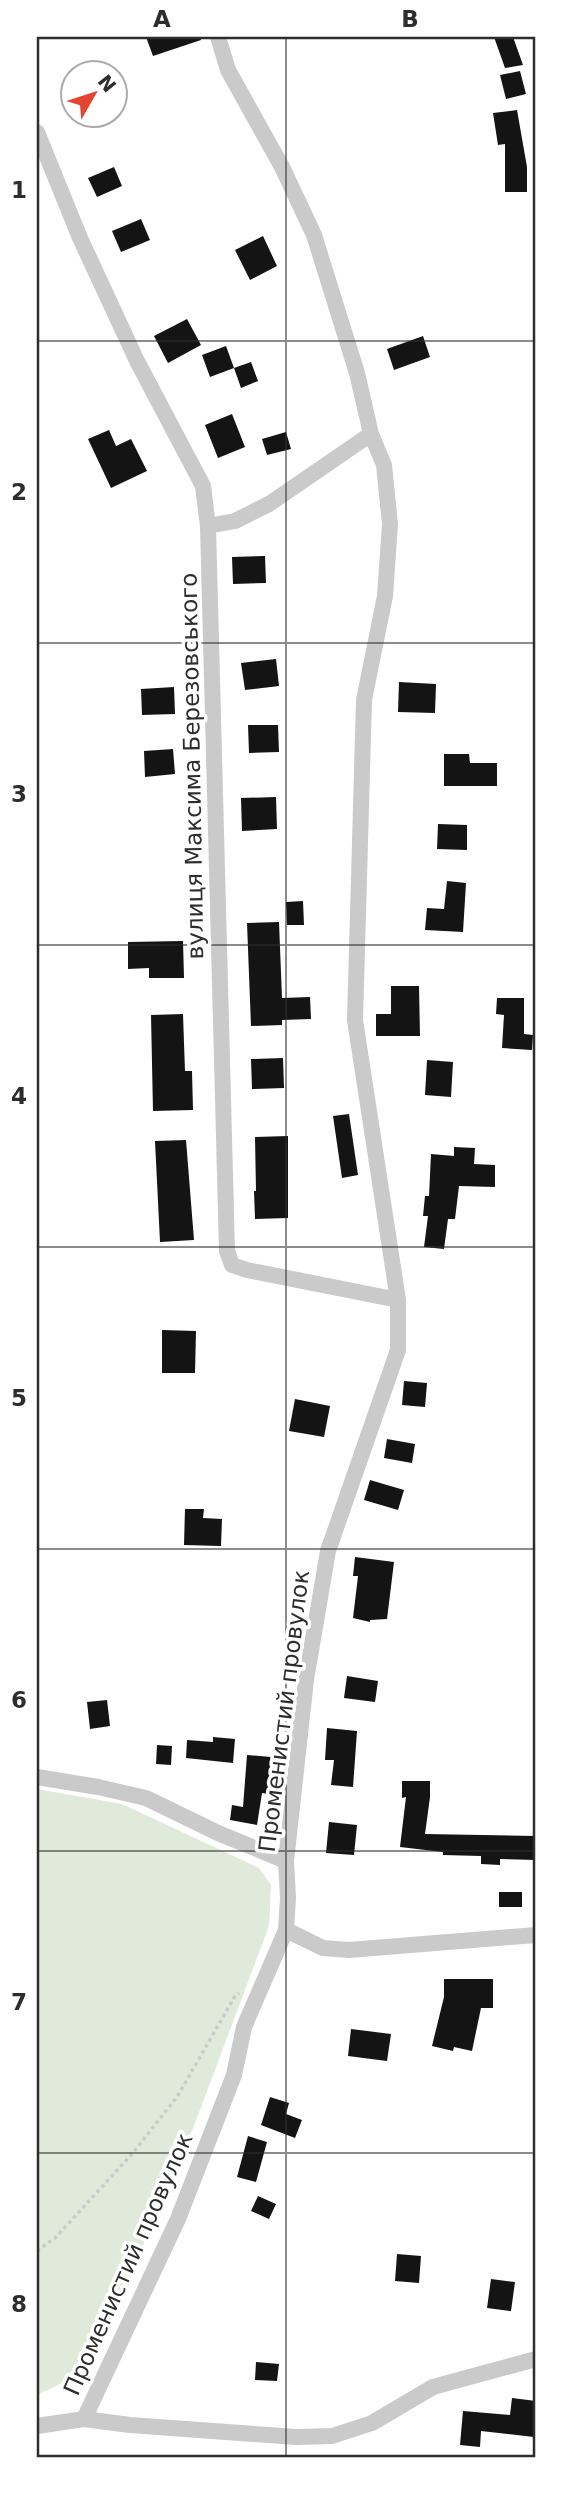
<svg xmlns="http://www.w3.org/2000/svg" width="573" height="2494" font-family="'DejaVu Sans',sans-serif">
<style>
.green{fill:#e0eada}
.building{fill:#141414}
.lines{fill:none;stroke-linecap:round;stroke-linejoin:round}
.path{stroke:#cacaca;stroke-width:3.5;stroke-dasharray:3.5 3.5;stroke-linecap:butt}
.street{stroke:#cacaca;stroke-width:16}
.grid{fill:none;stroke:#2d2d2d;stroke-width:2;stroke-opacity:0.55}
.labels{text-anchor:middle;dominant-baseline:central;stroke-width:7;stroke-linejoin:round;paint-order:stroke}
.street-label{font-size:23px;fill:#2d2d2d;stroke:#fff}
.neatline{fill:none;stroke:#2d2d2d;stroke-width:2.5}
.grid-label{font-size:23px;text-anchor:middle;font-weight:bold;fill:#2d2d2d}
</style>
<rect width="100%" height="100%" fill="#fff"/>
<!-- green -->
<path class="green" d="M37 1789 122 1804 259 1868 271 1885 269 1926 194 2126 97 2353 71 2379 37 2395Z"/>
<!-- building -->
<path class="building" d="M146 37H200L201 40 153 56Z
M494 37H513L523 65 505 68Z
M520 71 526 94 506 99 500 75Z
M517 110 527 167V192H505V144L498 145 493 113Z
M114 167 122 186 97 197 88 178Z
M141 219 150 240 121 252 112 231Z
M263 236 277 266 250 280 235 250Z
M187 319 201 345 168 363 154 336Z
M423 336 430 357 394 370 387 349Z
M226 346 234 368 210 377 202 355Z
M251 362 258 381 241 388 234 368Z
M232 414 245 447 218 458 205 425Z
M109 430 116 446 131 439 147 471 111 488 88 439Z
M286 432 291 449 267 455 262 439Z
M265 556 266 583 233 584 232 557Z
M276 659 279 686 245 690 241 663Z
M399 682 436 684 435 713 398 712Z
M174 687 175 714 142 715 141 689Z
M248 725H278L279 752 249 753Z
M173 749 175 774 145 777 144 751Z
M444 754H469L470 763H497V786H444Z
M276 797 277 829 242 831 241 798Z
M438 824 467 825V850L437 849Z
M447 881 466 883 463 932 425 930 427 908 444 909Z
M303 901 304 925H287L286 902Z
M279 922 282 998 310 997 311 1019 282 1020V1025L251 1026 247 923Z
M183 941 184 978H149V968L128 969V942Z
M391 986H419L420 1036H376V1014H391Z
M497 998H524V1034L533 1035 532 1050 502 1048 504 1015 496 1014Z
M183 1014 185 1071H192L193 1110 153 1111 151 1015Z
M283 1058 284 1088 252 1089 251 1059Z
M427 1060 453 1062 451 1097 425 1095Z
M349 1114 358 1175 342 1178 333 1116Z
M288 1136V1218L255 1219 254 1191H256L255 1137Z
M186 1140 194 1240 160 1242 155 1141Z
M454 1147 475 1148 474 1164 495 1165V1187L459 1186 455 1219H448L444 1249 424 1247 428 1216H423L425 1196H429L431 1154 454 1156Z
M162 1330 196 1331 195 1373H162Z
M404 1381 427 1383 425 1407 402 1405Z
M295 1399 330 1406 324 1437 289 1431Z
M387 1439 415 1444 412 1463 384 1458Z
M370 1480 404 1490 398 1510 364 1500Z
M185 1509H204L203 1518 222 1519 221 1546 184 1545Z
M355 1557 394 1562 387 1619 370 1620V1622L353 1618 358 1576H353Z
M347 1676 378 1681 375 1702 344 1698Z
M107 1700 110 1726 90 1729 87 1702Z
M327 1728 357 1731 353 1787 331 1785 334 1760H325Z
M213 1737 235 1739 233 1763 186 1758 187 1740 213 1742Z
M157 1745 172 1746 171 1765 156 1764Z
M247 1755 271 1757 268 1794 262 1793 257 1825 230 1820 232 1805 243 1807Z
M402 1781H430V1797L425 1834 536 1836V1860L500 1859V1865L481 1864V1856L443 1855V1852L400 1847 406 1797 402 1798Z
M329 1822 357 1825 354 1855 326 1853Z
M499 1892H522V1907H499Z
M444 1979H493V2008H481L472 2051 454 2047 453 2051 432 2046 444 1997Z
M351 2029 391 2034 387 2061 348 2056Z
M270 2097 289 2103 286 2114 302 2120 295 2138 261 2125Z
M248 2136 267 2142 256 2182 237 2177Z
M258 2196 276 2204 269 2219 251 2211Z
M397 2254 421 2256 419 2283 395 2281Z
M491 2279 515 2282 511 2311 487 2308Z
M256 2362 279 2364 277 2381 255 2380Z
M512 2398 536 2401 534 2437 481 2431 480 2447 460 2445 463 2411 510 2415Z"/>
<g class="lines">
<!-- path -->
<path class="path" d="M37 2251 56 2237 132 2154 177 2097 235 1996 239 1993"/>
<!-- street -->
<path class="street" d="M37 132 80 238 137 361 203 486 208 526 227 1251 232 1265 247 1270 398 1300
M208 526 235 521 269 504 371 434
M37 1777 98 1787 146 1798 218 1833 286 1861
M286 1930 323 1948 349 1950 536 1935
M84 2419 178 2219 234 2075 244 2027 286 1930 288 1898 286 1861 306 1680 328 1551 398 1350V1300L355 1020 364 700 385 596 390 524 384 465 371 434 357 373 314 235 282 167 228 70 218 37
M37 2426 84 2419 130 2425 296 2437 332 2436 372 2423 433 2387 536 2359"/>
</g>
<!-- grid -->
<path class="grid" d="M286 37V2457M37 341H536M37 643H536M37 945H536M37 1247H536M37 1549H536M37 1851H536M37 2153H536"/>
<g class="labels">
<!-- street labels -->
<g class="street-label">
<text transform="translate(192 766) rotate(-91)">вулиця Максима Березовського</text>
<text transform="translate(284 1711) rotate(-83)">Променистий провулок</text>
<text transform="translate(128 2264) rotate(-66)">Променистий провулок</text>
</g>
</g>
<!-- border -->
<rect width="573" height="2494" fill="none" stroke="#ffffff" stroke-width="77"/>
<!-- north arrow -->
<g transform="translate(94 94) rotate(51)"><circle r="33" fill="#ffffff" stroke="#ababab" stroke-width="2"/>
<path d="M0-5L12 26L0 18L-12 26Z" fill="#e34630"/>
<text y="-10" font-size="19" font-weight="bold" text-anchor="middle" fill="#2d2d2d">N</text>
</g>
<rect x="38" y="38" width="496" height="2418" class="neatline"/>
<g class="grid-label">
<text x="162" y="27">A</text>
<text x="410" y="27">B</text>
<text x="19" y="198">1</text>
<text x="19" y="500">2</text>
<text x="19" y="802">3</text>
<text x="19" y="1104">4</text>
<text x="19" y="1406">5</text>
<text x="19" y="1708">6</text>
<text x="19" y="2010">7</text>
<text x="19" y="2312">8</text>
</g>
</svg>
